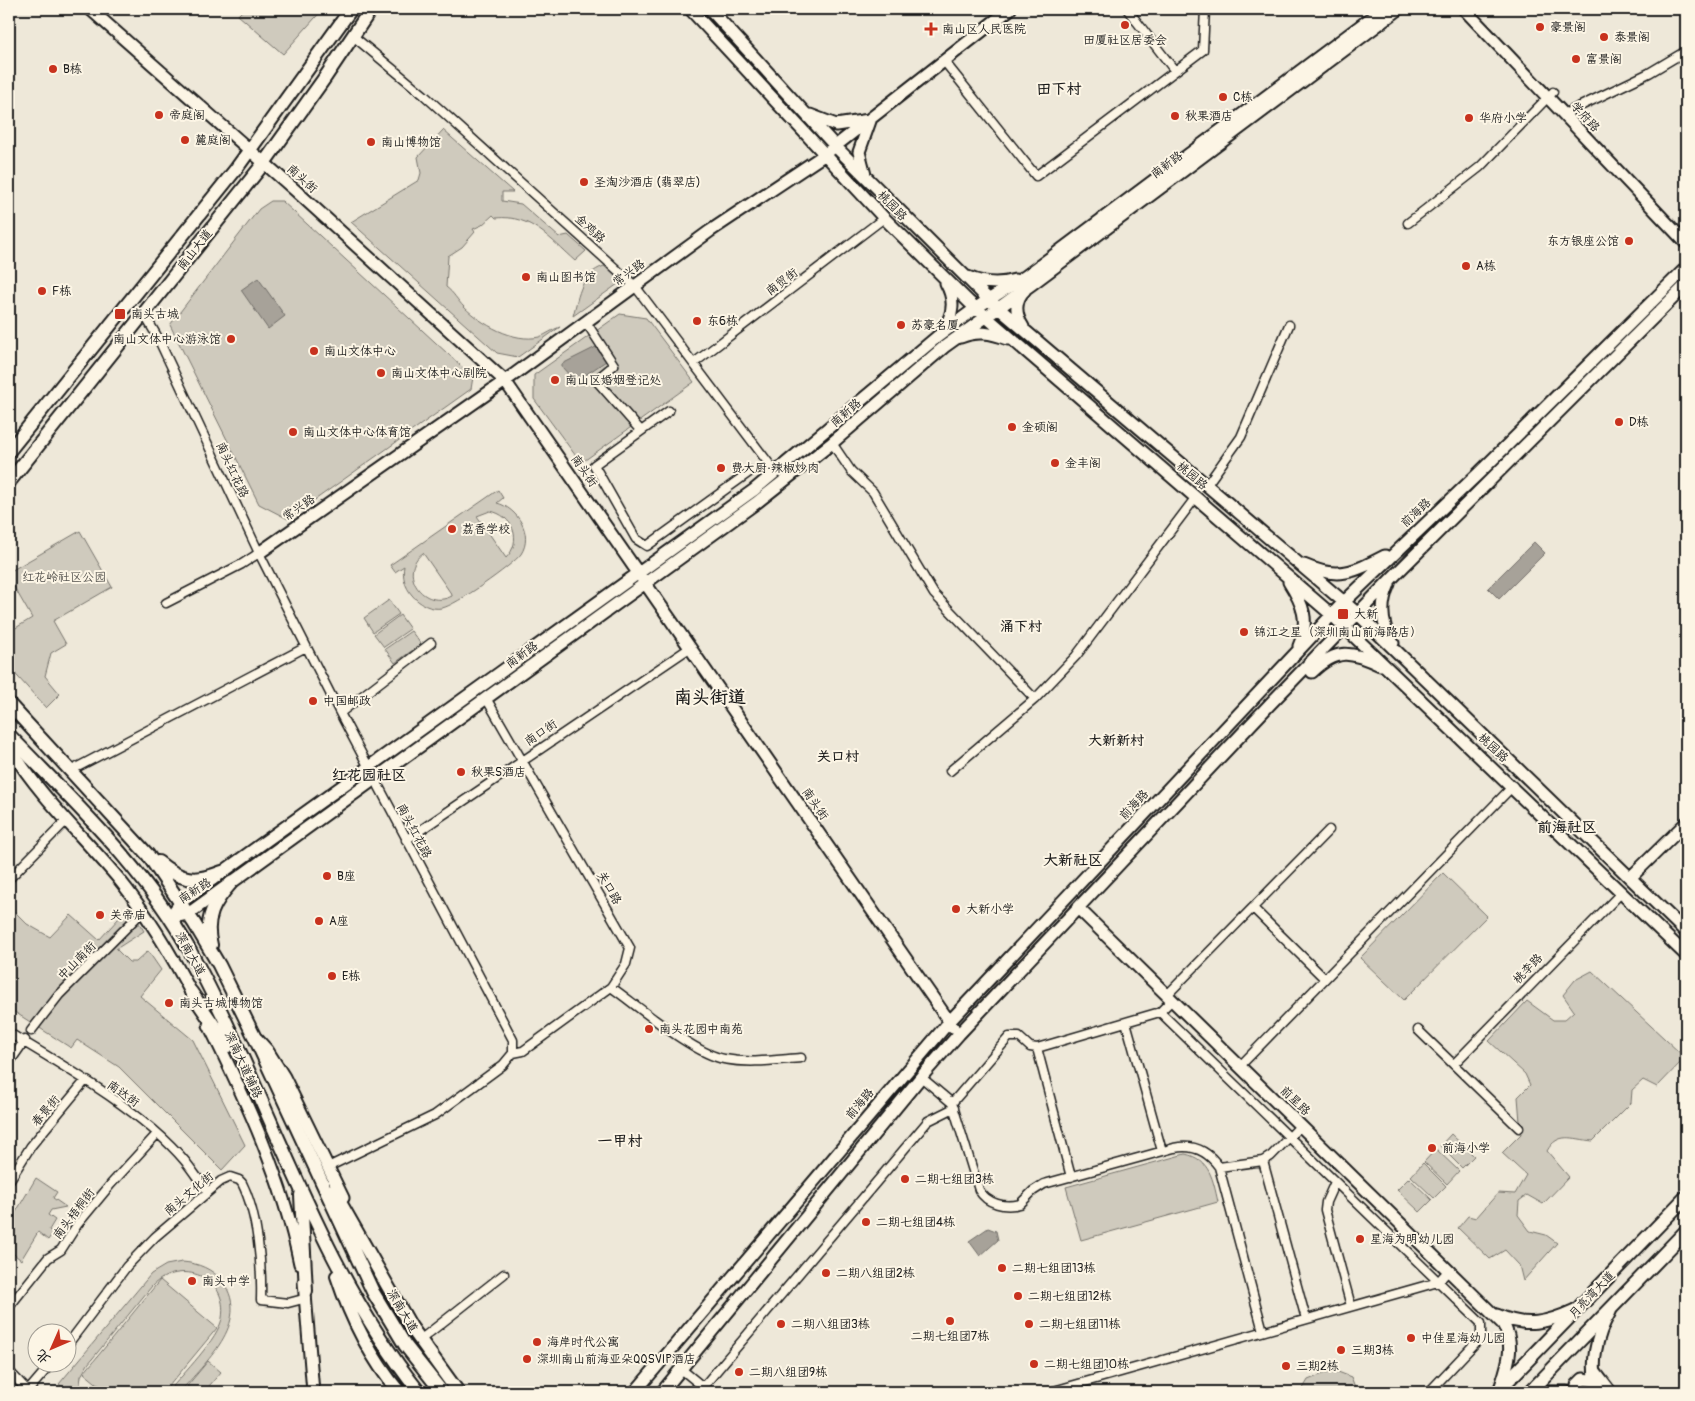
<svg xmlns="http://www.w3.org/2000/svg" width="1695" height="1401" font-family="Pangolin,'LXGW WenKai TC',sans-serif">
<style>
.green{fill:#cfcabd;stroke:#76736c;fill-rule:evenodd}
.water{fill:#a7a299;stroke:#6f6c67}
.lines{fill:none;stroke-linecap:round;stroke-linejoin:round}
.street-casing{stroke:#1c1c1c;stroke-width:11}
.secondary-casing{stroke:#1c1c1c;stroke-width:15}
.primary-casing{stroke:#1c1c1c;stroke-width:16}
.street{stroke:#fcf5e5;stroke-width:8}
.secondary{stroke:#fcf5e5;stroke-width:11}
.primary{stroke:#fcf5e5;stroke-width:12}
.poi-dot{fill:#c8321e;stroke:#fcf5e5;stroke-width:2}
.labels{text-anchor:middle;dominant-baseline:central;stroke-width:4;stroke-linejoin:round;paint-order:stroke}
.poi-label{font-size:12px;fill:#1c1c1c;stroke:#fcf5e5;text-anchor:start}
.street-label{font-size:12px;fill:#1c1c1c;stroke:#fcf5e5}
.park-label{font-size:12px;fill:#52504c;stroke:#fcf5e5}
.neighbourhood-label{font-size:14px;font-weight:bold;fill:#1c1c1c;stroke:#fcf5e5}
.quarter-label{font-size:15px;font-weight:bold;fill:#1c1c1c;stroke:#fcf5e5}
.district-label{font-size:18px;font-weight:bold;fill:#1c1c1c;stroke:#fcf5e5}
</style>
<rect width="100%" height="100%" fill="#eee8d9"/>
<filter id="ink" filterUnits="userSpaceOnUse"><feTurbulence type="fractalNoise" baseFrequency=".02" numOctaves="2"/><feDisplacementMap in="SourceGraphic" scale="10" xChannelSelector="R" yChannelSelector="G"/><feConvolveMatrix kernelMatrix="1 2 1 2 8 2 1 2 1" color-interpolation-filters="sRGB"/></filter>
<g filter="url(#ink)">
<!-- green -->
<path class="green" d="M244 9H323L283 54 238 15Z
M443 130 513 192H502V201L521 204 559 237 568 235 586 251 575 261C551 240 531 214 496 218L493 215 482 225 473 229 475 232 462 247 448 256 446 287C454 293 457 300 464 307 481 324 514 343 539 337 546 335 553 329 560 327L518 357 497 353 351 222 419 180 421 173 418 157Z
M271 201H282L473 377 471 389 288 519 259 504 170 325 259 209Z
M604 266 619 280 618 284 573 316C579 294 581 274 604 266Z
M620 314 646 318 694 382 581 463 534 399V375Z
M498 490 503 498 497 503C517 508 534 534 521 554 513 565 455 606 442 608 431 610 419 604 412 595 405 587 402 576 404 566L395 572 390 565ZM490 511C513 515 523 541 506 558L477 516ZM423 553 452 595V596C423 611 397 572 423 553Z
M80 531 112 587 53 621 66 644 51 653 45 676 60 694 46 708 9 667V632L32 618 9 578V572Z
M389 600 399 614 373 632 364 618Z
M400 615 410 629 384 647 374 634Z
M411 631 421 644 395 663 385 649Z
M1252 708 1255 711 1210 759 1207 756Z
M1202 760 1206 764 975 1008 972 1005Z
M1443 873 1487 916 1404 1000 1360 958Z
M9 906 27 924 50 937 71 915 99 940 129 907 144 931 116 949 129 962H136L148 951 161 970 140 996 193 1040 245 1145 222 1170 119 1067 77 1040 71 1048 13 1011 9 1016Z
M1592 971 1680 1053 1681 1062 1657 1087 1643 1080 1632 1090 1631 1103 1593 1141C1573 1139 1558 1131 1547 1151L1569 1177 1543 1204 1527 1195 1519 1201 1518 1215 1530 1231 1546 1235 1557 1243 1523 1281 1519 1265 1505 1250 1490 1259 1458 1228 1468 1216 1476 1218 1498 1193 1515 1194 1526 1175 1502 1153 1521 1134 1518 1097 1530 1085 1525 1074 1489 1041 1527 1001 1553 1020H1564L1574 1011 1563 995 1575 980Z
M1451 1134 1474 1156 1462 1168 1440 1146Z
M1436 1149 1459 1171 1447 1184 1424 1162Z
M1185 1154C1210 1159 1213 1180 1218 1202L1081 1240 1066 1187Z
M1423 1163 1446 1186 1434 1198 1411 1176Z
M36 1178 57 1192 53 1198 66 1207 51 1210 48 1215 55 1220 49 1230 53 1233 48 1240 38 1232 21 1260 9 1250V1216L13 1217Z
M1409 1178 1432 1200 1420 1212 1397 1190Z
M182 1262C198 1263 213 1269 223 1282 252 1323 204 1363 180 1392H168C182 1375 219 1338 222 1318 229 1276 180 1258 152 1286L88 1364 81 1376 79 1392H70V1387L66 1390 59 1384 151 1274 166 1265Z
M160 1280 217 1328 164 1392H107L84 1373Z
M208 1361 221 1372 204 1392H194L187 1386Z
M1333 1370 1351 1377 1357 1392H1301L1308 1380Z"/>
<!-- water -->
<path class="water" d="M258 278 285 316 268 329 241 290Z
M596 347 606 361 569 386 571 377 562 367V364Z
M1534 542 1545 553 1499 599 1488 588Z
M988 1228 996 1231 998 1240 980 1256 969 1241Z"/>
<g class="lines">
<defs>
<path id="street" d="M1127 9 1175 71
M353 36 424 95 635 286 776 473
M944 61 1036 176 1203 50 1205 9
M1564 114 1649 73 1686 51
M1408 223 1480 167 1553 92
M144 314 157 336 259 553 340 713 513 1040V1053L503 1065 435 1115 328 1167
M586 322 614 365 596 380 641 431
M694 363 884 218
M669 411 594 465 636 539 647 546 751 471
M832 443 851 471 873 492 934 594 1035 699
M1206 486 1241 437 1289 325
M166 603 242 564 259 553
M486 698 630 948 626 964 611 987 523 1051 513 1053
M340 713 431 643
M70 771 306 647
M950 771 1035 699 1076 656 1196 497
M406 840 691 647
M9 879 67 820
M1253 908 1325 979
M611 987C638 1006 694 1054 724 1059 750 1064 775 1060 801 1058
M1167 995 1329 830
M1160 1012 1481 1323V1337L1429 1392
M1126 1022 1162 1151
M1418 1030 1519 1128
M31 1031 59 995 143 911
M9 1033C64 1066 144 1112 185 1161 193 1171 200 1182 208 1192
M1037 1048 1071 1177
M9 1063 25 1040
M1454 1064 1622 892
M1240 1066 1513 786
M921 1077 952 1103 979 1190C987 1204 1005 1208 1020 1204L1033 1191 1044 1184 1174 1148C1193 1144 1208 1151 1219 1167L1263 1331
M952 1103 1009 1037H1019L1030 1047 1037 1048 1160 1012 1172 1000
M1263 1161 1271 1156 1301 1125
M1219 1167 1263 1161 1306 1319
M9 1181 31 1146 85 1081
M1335 1182 1326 1202 1325 1210 1351 1306
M9 1307 48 1258 61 1250 77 1225 111 1184 157 1134
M420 1340 504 1274
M68 1344 127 1266 155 1237 221 1181 230 1177 239 1180 242 1183C258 1215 262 1265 261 1300L288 1303 307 1298
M680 1368 703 1387 928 1121 954 1108
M1596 1370 1613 1392
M9 1371 28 1391
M27 1392 51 1364
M1050 1392 1438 1282 1449 1270"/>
<path id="secondary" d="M90 9 296 191 505 381 953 1027
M690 9 884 218 969 302 1332 615 1686 955
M710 9 836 147 989 300 1358 614 1686 932
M1464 9 1686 243
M810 115 836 125 869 120
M865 175 859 152 870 121
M968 277C984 284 998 285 1015 280
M1023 327C1015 315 1014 300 1025 290
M942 330C954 316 955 299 946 283
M961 337C977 330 991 333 1008 339
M259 553 505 381 710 231 824 155 1010 9
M1304 565C1338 580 1354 572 1385 556
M1289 582C1303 604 1310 621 1299 646
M1389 584C1380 604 1381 625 1393 643
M1312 672C1337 648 1351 651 1380 665
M9 746C38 795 81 834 118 878 149 916 173 957 195 1000
M1630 878 1686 823
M1078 908 1503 1324C1516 1345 1507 1367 1500 1389
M175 910 181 902 754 490 937 337 976 308 1026 276 1383 9
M170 918 188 914 756 503 832 443 944 347 1032 284 1399 9
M209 1025C247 1102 283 1180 300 1264
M257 1039 267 1050 284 1077 343 1198
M304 1282 313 1392
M1497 1315C1526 1328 1547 1323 1575 1310
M635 1392 949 1022 1344 602 1480 472 1686 268
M662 1392 921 1077 959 1034 1271 703 1393 577 1686 285
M1548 1392H1567
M1577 1392V1385L1583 1379 1596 1381
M1599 1392C1589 1366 1596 1336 1610 1312"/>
<path id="primary" d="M9 451 236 169 351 9
M9 482 264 163 326 76 371 9
M9 704 148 855 194 923 219 965 254 1036 373 1292 405 1345 442 1392
M9 735C74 803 144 867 190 951 270 1097 314 1260 419 1392
M158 862C181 881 195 883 222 872
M211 945C204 919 214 902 231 883
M191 992 228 1046
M333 1190 411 1327 458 1392
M301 1195 306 1291
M337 1276C351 1319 370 1357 399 1392
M1497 1392 1686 1197
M1530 1392 1686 1231"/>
</defs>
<!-- street casing -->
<use href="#street" class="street-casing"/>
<!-- secondary casing -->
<use href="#secondary" class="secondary-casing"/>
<!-- primary casing -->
<use href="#primary" class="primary-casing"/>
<!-- street -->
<use href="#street" class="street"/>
<!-- secondary -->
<use href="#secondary" class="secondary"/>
<!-- primary -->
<use href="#primary" class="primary"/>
</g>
</g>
<!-- markers -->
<g class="poi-dot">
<circle cx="1125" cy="25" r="5"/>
<circle cx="1540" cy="27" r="5"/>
<path d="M928.5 21.5h5v5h5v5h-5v5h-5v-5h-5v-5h5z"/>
<circle cx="1604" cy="37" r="5"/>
<circle cx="1576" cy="59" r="5"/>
<circle cx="53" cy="69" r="5"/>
<circle cx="1223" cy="97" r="5"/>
<circle cx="159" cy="115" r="5"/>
<circle cx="1175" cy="116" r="5"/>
<circle cx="1469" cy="118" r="5"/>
<circle cx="185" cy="140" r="5"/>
<circle cx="371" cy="142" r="5"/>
<circle cx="584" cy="182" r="5"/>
<circle cx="1629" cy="241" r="5"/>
<circle cx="1466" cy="266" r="5"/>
<circle cx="526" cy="277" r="5"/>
<circle cx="42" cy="291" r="5"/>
<rect x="114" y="308" width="12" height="12" rx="2.5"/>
<circle cx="697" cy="321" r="5"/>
<circle cx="901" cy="325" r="5"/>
<circle cx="231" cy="339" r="5"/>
<circle cx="314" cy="351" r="5"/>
<circle cx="381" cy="373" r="5"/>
<circle cx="555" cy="380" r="5"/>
<circle cx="1619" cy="422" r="5"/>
<circle cx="1012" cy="427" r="5"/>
<circle cx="293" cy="432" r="5"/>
<circle cx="1055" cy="463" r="5"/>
<circle cx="721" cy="468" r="5"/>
<circle cx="452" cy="529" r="5"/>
<rect x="1337" y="608" width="12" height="12" rx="2.5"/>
<circle cx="1244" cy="632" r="5"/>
<circle cx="313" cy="701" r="5"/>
<circle cx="461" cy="772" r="5"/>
<circle cx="327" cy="876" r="5"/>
<circle cx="956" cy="909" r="5"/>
<circle cx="100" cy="915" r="5"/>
<circle cx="319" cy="921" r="5"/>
<circle cx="332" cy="976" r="5"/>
<circle cx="169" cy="1003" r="5"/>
<circle cx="649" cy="1029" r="5"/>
<circle cx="1432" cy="1148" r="5"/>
<circle cx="905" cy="1179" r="5"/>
<circle cx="866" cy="1222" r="5"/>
<circle cx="1360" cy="1239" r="5"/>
<circle cx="1002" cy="1268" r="5"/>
<circle cx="826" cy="1273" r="5"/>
<circle cx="192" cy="1281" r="5"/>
<circle cx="1018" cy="1296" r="5"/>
<circle cx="950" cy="1321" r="5"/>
<circle cx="781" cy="1324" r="5"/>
<circle cx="1029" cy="1324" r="5"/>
<circle cx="1411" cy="1338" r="5"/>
<circle cx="537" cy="1342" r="5"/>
<circle cx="1341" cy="1350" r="5"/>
<circle cx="527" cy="1359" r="5"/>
<circle cx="1034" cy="1364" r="5"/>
<circle cx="1286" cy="1366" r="5"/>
<circle cx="739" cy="1372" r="5"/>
</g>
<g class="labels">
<!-- poi labels -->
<g class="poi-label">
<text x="1550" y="27">豪景阁</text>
<text x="942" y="29">南山区人民医院</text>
<text x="1614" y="37">泰景阁</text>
<text x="1125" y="40" text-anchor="middle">田厦社区居委会</text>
<text x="1586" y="59">富景阁</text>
<text x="63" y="69">B栋</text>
<text x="1233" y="97">C栋</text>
<text x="169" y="115">帝庭阁</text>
<text x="1185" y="116">秋果酒店</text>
<text x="1479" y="118">华府小学</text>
<text x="195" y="140">麓庭阁</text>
<text x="381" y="142">南山博物馆</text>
<text x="594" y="182">圣淘沙酒店 (翡翠店)</text>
<text x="1619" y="241" text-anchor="end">东方银座公馆</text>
<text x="1476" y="266">A栋</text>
<text x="536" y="277">南山图书馆</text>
<text x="52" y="291">F栋</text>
<text x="131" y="314">南头古城</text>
<text x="707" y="321">东6栋</text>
<text x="911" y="325">苏豪名厦</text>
<text x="221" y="339" text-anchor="end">南山文体中心游泳馆</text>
<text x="324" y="351">南山文体中心</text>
<text x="391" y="373">南山文体中心剧院</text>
<text x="565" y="380">南山区婚姻登记处</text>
<text x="1629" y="422">D栋</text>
<text x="1022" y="427">金硕阁</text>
<text x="303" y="432">南山文体中心体育馆</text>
<text x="1065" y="463">金丰阁</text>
<text x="731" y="468">费大厨·辣椒炒肉</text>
<text x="462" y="529">荔香学校</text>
<text x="1354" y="614">大新</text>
<text x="1254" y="632">锦江之星（深圳南山前海路店）</text>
<text x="323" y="701">中国邮政</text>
<text x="471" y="772">秋果S酒店</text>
<text x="337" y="876">B座</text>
<text x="966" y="909">大新小学</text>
<text x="110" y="915">关帝庙</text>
<text x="329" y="921">A座</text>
<text x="342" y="976">E栋</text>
<text x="179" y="1003">南头古城博物馆</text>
<text x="659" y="1029">南头花园中南苑</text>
<text x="1442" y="1148">前海小学</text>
<text x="915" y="1179">二期七组团3栋</text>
<text x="876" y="1222">二期七组团4栋</text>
<text x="1370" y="1239">星海为明幼儿园</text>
<text x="1012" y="1268">二期七组团13栋</text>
<text x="836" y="1273">二期八组团2栋</text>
<text x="202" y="1281">南头中学</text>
<text x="1028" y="1296">二期七组团12栋</text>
<text x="791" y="1324">二期八组团3栋</text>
<text x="1039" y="1324">二期七组团11栋</text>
<text x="950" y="1336" text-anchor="middle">二期七组团7栋</text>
<text x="1421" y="1338">中佳星海幼儿园</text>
<text x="547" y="1342">海岸时代公寓</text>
<text x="1351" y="1350">三期3栋</text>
<text x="537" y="1359">深圳南山前海亚朵QQSVIP酒店</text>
<text x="1044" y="1364">二期七组团10栋</text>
<text x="1296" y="1366">三期2栋</text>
<text x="749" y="1372">二期八组团9栋</text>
</g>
<!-- street labels -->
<g class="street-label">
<text transform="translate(1585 117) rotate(47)">学府路</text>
<text transform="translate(1167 165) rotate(-37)">南新路</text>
<text transform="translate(302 179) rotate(42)">南头街</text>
<text transform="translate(892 206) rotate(46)">桃园路</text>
<text transform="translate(590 229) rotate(42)">金鸡路</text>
<text transform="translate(195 250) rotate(-52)">南山大道</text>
<text transform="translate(629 273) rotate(-36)">常兴路</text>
<text transform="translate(782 282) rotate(-37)">南贸街</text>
<text transform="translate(846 413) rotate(-41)">南新路</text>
<text transform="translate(232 470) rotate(65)">南头红花路</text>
<text transform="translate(584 471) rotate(55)">南头街</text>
<text transform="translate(1192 476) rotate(40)">桃园路</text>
<text transform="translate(299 508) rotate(-35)">常兴路</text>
<text transform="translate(1416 513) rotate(-43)">前海路</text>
<text transform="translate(522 655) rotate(-36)">南新路</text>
<text transform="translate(541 733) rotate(-34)">南口街</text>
<text transform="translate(1493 748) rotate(43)">桃园路</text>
<text transform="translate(815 804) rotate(55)">南头街</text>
<text transform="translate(1134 805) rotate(-47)">前海路</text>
<text transform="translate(414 831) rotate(62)">南头红花路</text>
<text transform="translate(609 888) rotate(60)">关口路</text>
<text transform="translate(195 891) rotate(-33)">南新路</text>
<text transform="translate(190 954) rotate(61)">深南大道</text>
<text transform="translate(77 961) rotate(-45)">中山南街</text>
<text transform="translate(1528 969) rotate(-46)">桃李路</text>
<text transform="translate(243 1065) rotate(65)">深南大道辅路</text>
<text transform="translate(123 1094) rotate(35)">南达街</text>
<text transform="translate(1295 1101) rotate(44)">前星路</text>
<text transform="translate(860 1104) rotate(-50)">前海路</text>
<text transform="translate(46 1111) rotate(-50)">春景街</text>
<text transform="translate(189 1194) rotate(-40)">南头文化街</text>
<text transform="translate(74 1214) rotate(-53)">南头梧桐街</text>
<text transform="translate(1592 1295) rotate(-46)">月亮湾大道</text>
<text transform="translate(402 1311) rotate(59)">深南大道</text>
</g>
<!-- park labels -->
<g class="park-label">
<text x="64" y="577">红花岭社区公园</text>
</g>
<!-- neighbourhood labels -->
<g class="neighbourhood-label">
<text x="1021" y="626">涌下村</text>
<text x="1116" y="740">大新新村</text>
<text x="838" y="756">关口村</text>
</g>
<!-- quarter labels -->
<g class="quarter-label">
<text x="1059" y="89">田下村</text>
<text x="369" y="775">红花园社区</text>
<text x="1567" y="827">前海社区</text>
<text x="1073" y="860">大新社区</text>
<text x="620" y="1141">一甲村</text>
</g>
<!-- district labels -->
<g class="district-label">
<text x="710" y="697">南头街道</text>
</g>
</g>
<!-- margin -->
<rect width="1695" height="1401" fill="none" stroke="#fcf5e5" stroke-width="30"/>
<rect x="15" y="15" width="1665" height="1371" fill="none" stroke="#1c1c1c" stroke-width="2" filter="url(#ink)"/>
<!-- north arrow -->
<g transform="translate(52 1348) rotate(225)"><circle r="24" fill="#fcf5e5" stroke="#a29e95"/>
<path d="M0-4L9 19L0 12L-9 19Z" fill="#c8321e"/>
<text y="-8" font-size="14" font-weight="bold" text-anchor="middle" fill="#1c1c1c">北</text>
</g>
</svg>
